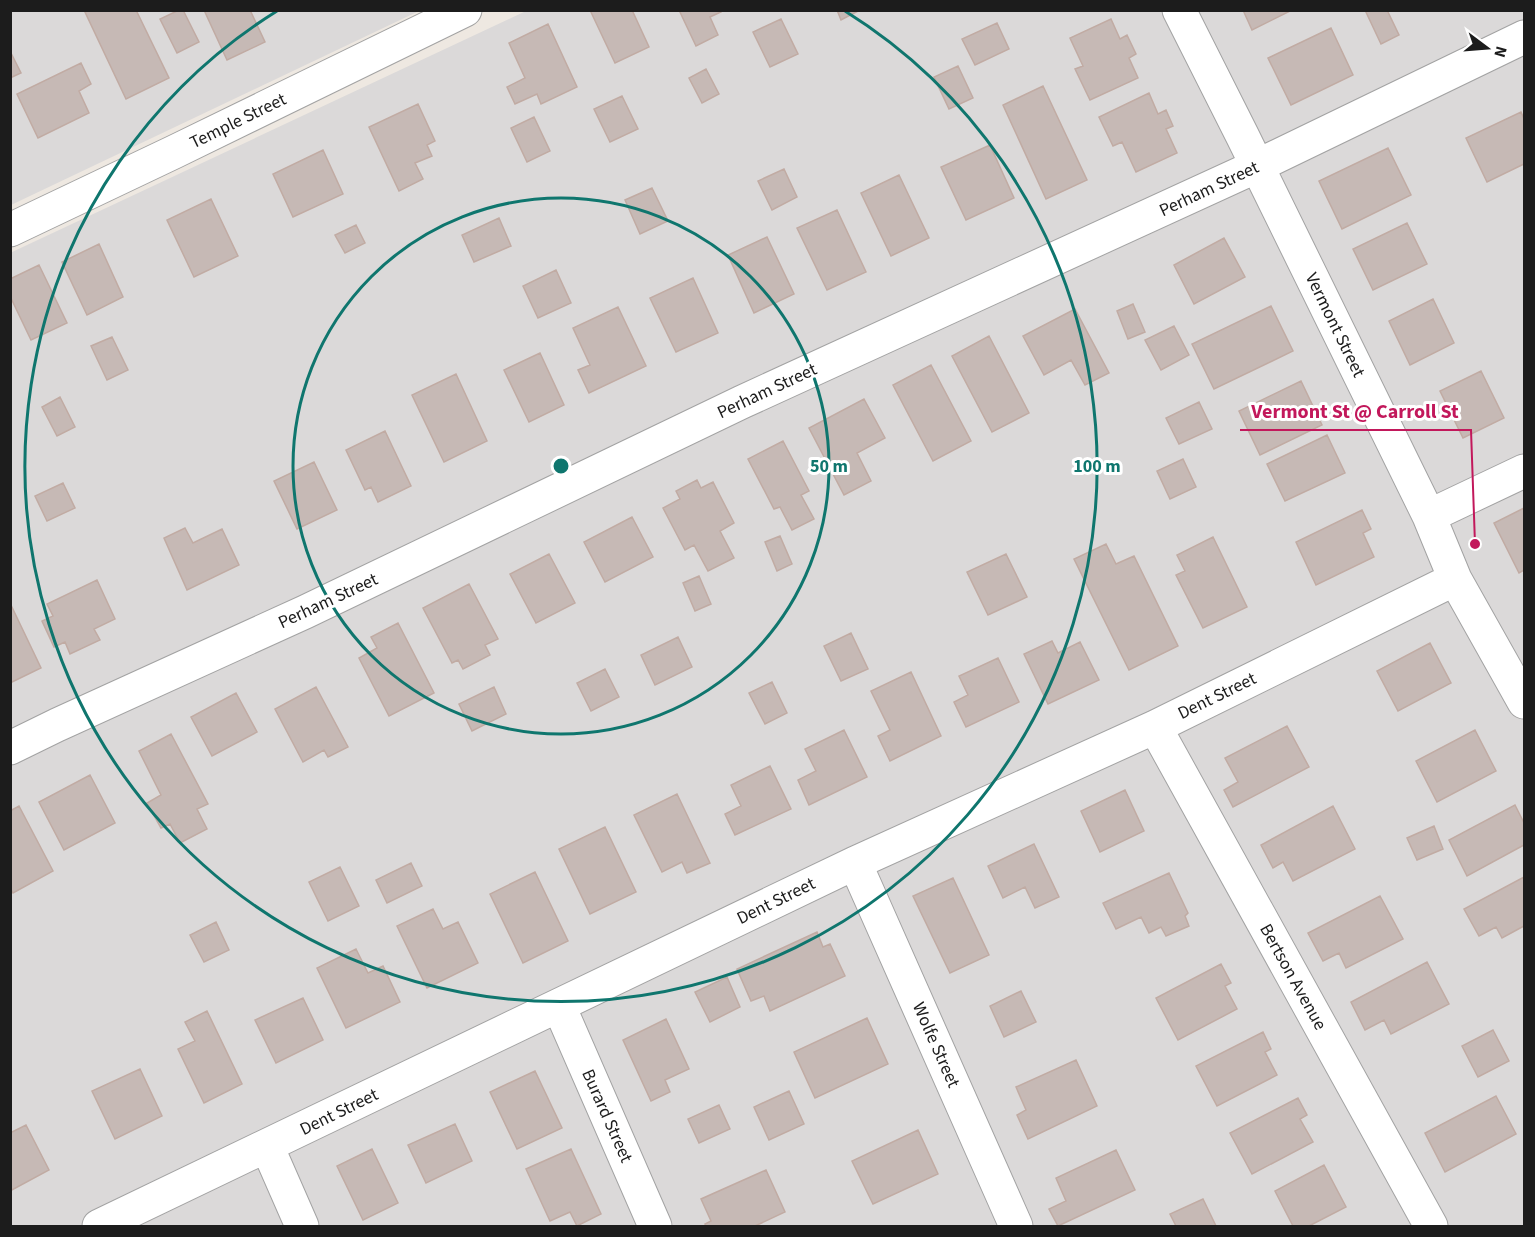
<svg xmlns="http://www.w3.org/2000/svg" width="1535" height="1237" font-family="'Source Sans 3',sans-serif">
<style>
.residential{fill:#dbd9d9}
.building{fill:#c6b9b5;stroke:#c1aba3;stroke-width:1.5}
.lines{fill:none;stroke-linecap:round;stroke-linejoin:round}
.minor-casing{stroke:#a3a3a3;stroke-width:35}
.minor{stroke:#fff;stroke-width:33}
.ring{fill:none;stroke:#0f766e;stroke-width:3}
.labels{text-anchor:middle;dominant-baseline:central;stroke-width:6;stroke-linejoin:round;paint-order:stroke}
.street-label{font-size:18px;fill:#1c1c1c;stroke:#fff}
.centre{fill:#0f766e;stroke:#fff;stroke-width:3}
.ring-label{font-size:18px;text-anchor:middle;font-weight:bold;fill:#0f766e;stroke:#fff;stroke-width:6;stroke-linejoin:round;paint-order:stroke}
.leader{fill:none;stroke:#c2185b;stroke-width:2}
.callout-dot{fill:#c2185b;stroke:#fff;stroke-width:2}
.callout-label{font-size:20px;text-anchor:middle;font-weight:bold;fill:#c2185b;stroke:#fff;stroke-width:6;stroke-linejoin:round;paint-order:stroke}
</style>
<rect width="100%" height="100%" fill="#eee8e1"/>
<!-- residential -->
<path class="residential" d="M11 11H419L11 205Z
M526 11H1524V1226H11L10 253Z"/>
<!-- building -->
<path class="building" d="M89 10H136L169 78 126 99 85 12Z
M179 10H183L199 42 177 53 160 19Z
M204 10H250L265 42 227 60Z
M590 10H632L649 47 615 63Z
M679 10H720L721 12 710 17 718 35 696 46Z
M837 10H860L841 20Z
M1243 10H1292L1252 30Z
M1365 10H1387L1399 35 1381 44Z
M781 19 798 54 770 67 753 32Z
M1111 19 1120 39 1127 35 1136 54 1129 58 1138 78 1090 100 1075 69 1083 66 1070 38Z
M997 23 1009 49 975 65 962 39Z
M548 24 577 87 541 104 537 94 515 104 507 87 525 78 509 43Z
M1331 28 1353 75 1291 105 1268 58Z
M10 51 21 73 10 78Z
M81 63 91 84 79 91 89 113 38 138 17 94Z
M958 66 973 98 949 109 934 77Z
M706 69 719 94 702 103 689 78Z
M1043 86 1087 180 1046 199 1003 105Z
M1149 93 1158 114 1166 110 1173 126 1166 129 1177 153 1136 172 1122 142 1113 146 1099 117Z
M622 96 638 129 610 142 594 109Z
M418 104 435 141 427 145 432 156 415 163 423 179 399 191 369 127Z
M1521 112 1524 119V164L1487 182 1466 138Z
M534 117 550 151 527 162 511 128Z
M990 145 1014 198 966 220 941 167Z
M1388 148 1411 195 1342 229 1319 181Z
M323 150 343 194 293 217 273 174Z
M784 169 797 197 772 210 758 181Z
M899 175 929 238 891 256 861 193Z
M652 188 668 221 640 234 625 200Z
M211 199 238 256 194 277 167 220Z
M837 210 866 272 827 290 797 228Z
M499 218 511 246 474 262 462 235Z
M1407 223 1427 264 1373 290 1353 249Z
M356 225 365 243 345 253 335 235Z
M767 237 794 294 754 313 728 255Z
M1224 238 1245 277 1194 304 1174 265Z
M99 244 123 297 87 315 62 262Z
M39 265 67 323 31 340 10 296V279Z
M556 270 571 303 538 318 523 286Z
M693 278 718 333 676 352 650 298Z
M1433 299 1454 343 1410 365 1389 321Z
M1133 304 1145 332 1128 339 1117 311Z
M1271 306 1293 351 1214 389 1192 344Z
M618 307 646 366 589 393 578 370 590 365 573 328Z
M1075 309 1109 373 1085 385 1071 360 1044 375 1023 336Z
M1174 326 1189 355 1161 370 1145 340Z
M989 336 1029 413 992 432 952 356Z
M112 337 128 370 107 380 91 346Z
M540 353 564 405 529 422 504 370Z
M931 365 971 441 933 461 893 385Z
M1481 371 1504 418 1463 438 1440 391Z
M456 374 487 441 444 462 412 395Z
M1301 381 1322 425 1260 455 1239 411Z
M60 397 75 427 57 436 42 407Z
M864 399 885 438 857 453 871 481 844 495 809 428Z
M1199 402 1212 429 1179 444 1166 418Z
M385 431 411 486 378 502 371 487 365 490 346 450Z
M1327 435 1345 473 1285 501 1267 464Z
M783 441 809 491 801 495 814 519 792 530 780 507 774 509 748 459Z
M1183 459 1196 487 1170 499 1157 471Z
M314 462 337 510 297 529 274 481Z
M697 480 701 488 713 482 734 523 720 531 734 558 708 571 694 545 685 550 663 508 680 499 676 491Z
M63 483 75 508 47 521 35 496Z
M1524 508V570L1519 573 1494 523Z
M1362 510 1371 529 1363 533 1374 557 1316 585 1296 542Z
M632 517 653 557 605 582 584 542Z
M185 528 193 543 222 529 239 565 187 590 164 538Z
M780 536 792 564 777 571 765 542Z
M1213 537 1247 607 1203 628 1176 575 1185 571 1177 555Z
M1106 544 1116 564 1134 556 1178 646 1129 670 1074 559Z
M549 554 575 603 536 623 510 574Z
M1006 554 1027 597 988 615 967 572Z
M699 576 711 604 695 611 683 583Z
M97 580 115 619 94 629 100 640 70 654 65 642 54 647 42 621 53 616 47 604Z
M469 584 498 639 485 645 490 655 463 669 458 660 452 663 423 608Z
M10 603 41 668 10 683Z
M398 623 434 693 389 716 359 658 377 648 371 637Z
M851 633 868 669 841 681 824 646Z
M678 637 692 667 655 685 641 655Z
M1052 641 1058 653 1080 642 1099 680 1048 704 1024 654Z
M1430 643 1451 683 1398 711 1377 671Z
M998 658 1019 702 966 727 954 702 968 695 959 676Z
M605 669 619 697 591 711 577 683Z
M911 672 941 736 890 761 878 736 890 730 871 691Z
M772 682 787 713 765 724 749 693Z
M316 687 348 747 328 757 324 750 303 762 275 709Z
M494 687 506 714 472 731 459 704Z
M236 693 257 732 212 756 191 717Z
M1287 726 1309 767 1233 807 1224 790 1238 782 1225 758Z
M844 730 867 777 809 805 798 780 816 771 805 749Z
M1475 730 1496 771 1437 802 1416 761Z
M171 734 208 804 197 809 207 829 180 843 170 824 161 828 147 803 161 795 139 751Z
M770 766 791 809 735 835 725 814 741 806 731 785Z
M90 775 115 823 64 850 39 802Z
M1125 790 1144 831 1100 852 1081 811Z
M677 794 710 863 687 873 682 862 662 872 634 815Z
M1515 805 1524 823V845L1467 876 1449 840Z
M19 806 53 871 13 893 10 888V811Z
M1333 806 1355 849 1293 881 1283 862 1273 868 1261 845Z
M1434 826 1443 849 1417 860 1407 838Z
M605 827 636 892 590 914 559 849Z
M1034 844 1059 897 1035 908 1025 887 1003 898 988 866Z
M411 863 422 886 387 903 376 880Z
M340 867 359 906 328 921 309 882Z
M535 872 568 941 523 963 490 894Z
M1169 873 1188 913 1185 916 1189 926 1166 936 1161 927 1149 933 1141 917 1116 929 1103 903Z
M1524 877V926L1502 938 1496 927 1479 936 1464 909Z
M953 878 989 955 950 973 913 896Z
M1380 896 1403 939 1346 968 1339 953 1323 961 1308 933Z
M433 909 443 929 458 922 478 963 427 988 397 926Z
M216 922 229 950 204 962 190 935Z
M817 932 823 947 830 944 845 976 770 1011 764 996 751 1001 737 969Z
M356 949 368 973 383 966 400 1002 346 1028 317 968Z
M1427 962 1449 1004 1391 1034 1384 1020 1365 1030 1351 1002Z
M1221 964 1231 983 1225 986 1237 1009 1178 1040 1156 998Z
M727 977 740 1007 710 1022 695 992Z
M1021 991 1036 1022 1004 1037 990 1006Z
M303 998 323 1040 276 1063 255 1020Z
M207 1011 242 1084 204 1103 178 1049 195 1041 185 1022Z
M867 1018 888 1064 815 1098 794 1052Z
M666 1019 689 1069 665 1080 670 1092 651 1101 623 1040Z
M1493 1030 1509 1061 1478 1077 1462 1046Z
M1263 1032 1271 1049 1265 1052 1277 1075 1217 1106 1196 1066Z
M1076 1060 1097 1106 1028 1139 1017 1115 1026 1110 1016 1087Z
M140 1069 162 1116 115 1139 92 1091Z
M535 1071 562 1128 517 1149 490 1092Z
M789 1091 804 1124 769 1140 754 1107Z
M1496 1096 1516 1134 1445 1172 1425 1133Z
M1298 1098 1307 1115 1300 1119 1313 1142 1252 1174 1230 1133Z
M719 1105 730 1129 699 1143 688 1119Z
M455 1124 472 1161 426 1183 408 1145Z
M26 1125 49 1170 10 1191V1133Z
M918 1130 938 1174 873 1204 852 1161Z
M372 1149 398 1203 363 1220 337 1166Z
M571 1149 601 1214 577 1226 570 1212 550 1221 526 1169Z
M1116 1150 1135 1190 1058 1226 1049 1209 1066 1201 1056 1178Z
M1324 1165 1346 1207 1309 1226H1293L1275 1191Z
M766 1170 785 1212 755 1226H706L705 1224 711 1221 701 1199Z
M1203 1199 1216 1226H1176L1170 1214Z"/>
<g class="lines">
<defs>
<path id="minor" d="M1179 10 1243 137 1429 516 1455 579 1524 702
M10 230 174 152 465 10
M1429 516 1524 471
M1155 727 1431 1226
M10 748 57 725 305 612 742 402 1257 166 1524 37
M855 863 1016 1226
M559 1006 655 1226
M267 1146 302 1226
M99 1226 855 863 1155 727 1455 579"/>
</defs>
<!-- minor casing -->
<use href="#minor" class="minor-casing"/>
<!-- minor -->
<use href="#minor" class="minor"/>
</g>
<!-- distance rings -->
<g class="ring">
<circle cx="561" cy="466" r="268"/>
<path d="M845 11A536 536 0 1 1 277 11"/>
</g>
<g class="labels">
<!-- street labels -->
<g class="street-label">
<text transform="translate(238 121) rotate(-26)">Temple Street</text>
<text transform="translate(1209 189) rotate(-25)">Perham Street</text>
<text transform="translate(1335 325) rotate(64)">Vermont Street</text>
<text transform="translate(767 391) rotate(-25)">Perham Street</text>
<text transform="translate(328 601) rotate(-25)">Perham Street</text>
<text transform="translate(1217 696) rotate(-26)">Dent Street</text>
<text transform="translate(776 901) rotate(-26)">Dent Street</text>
<text transform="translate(1293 977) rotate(61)">Bertson Avenue</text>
<text transform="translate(936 1045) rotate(66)">Wolfe Street</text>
<text transform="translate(339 1112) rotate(-26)">Dent Street</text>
<text transform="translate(607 1116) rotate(66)">Burard Street</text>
</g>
</g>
<circle cx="561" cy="466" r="9" class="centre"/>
<g class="ring-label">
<text x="829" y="472">50 m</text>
<text x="1097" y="472">100 m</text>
</g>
<!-- callouts -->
<path class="leader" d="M1475 544L1471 430H1240"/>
<circle class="callout-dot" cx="1475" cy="544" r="6"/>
<g class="callout-label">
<text x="1355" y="418">Vermont St @ Carroll St</text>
</g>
<!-- border -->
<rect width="1535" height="1237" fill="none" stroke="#1c1c1c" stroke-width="24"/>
<!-- north arrow -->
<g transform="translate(1487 48) rotate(106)" stroke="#ffffff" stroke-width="4.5" paint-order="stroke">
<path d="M0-4.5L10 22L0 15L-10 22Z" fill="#1c1c1c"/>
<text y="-9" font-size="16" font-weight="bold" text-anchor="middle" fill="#1c1c1c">N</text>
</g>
</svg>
